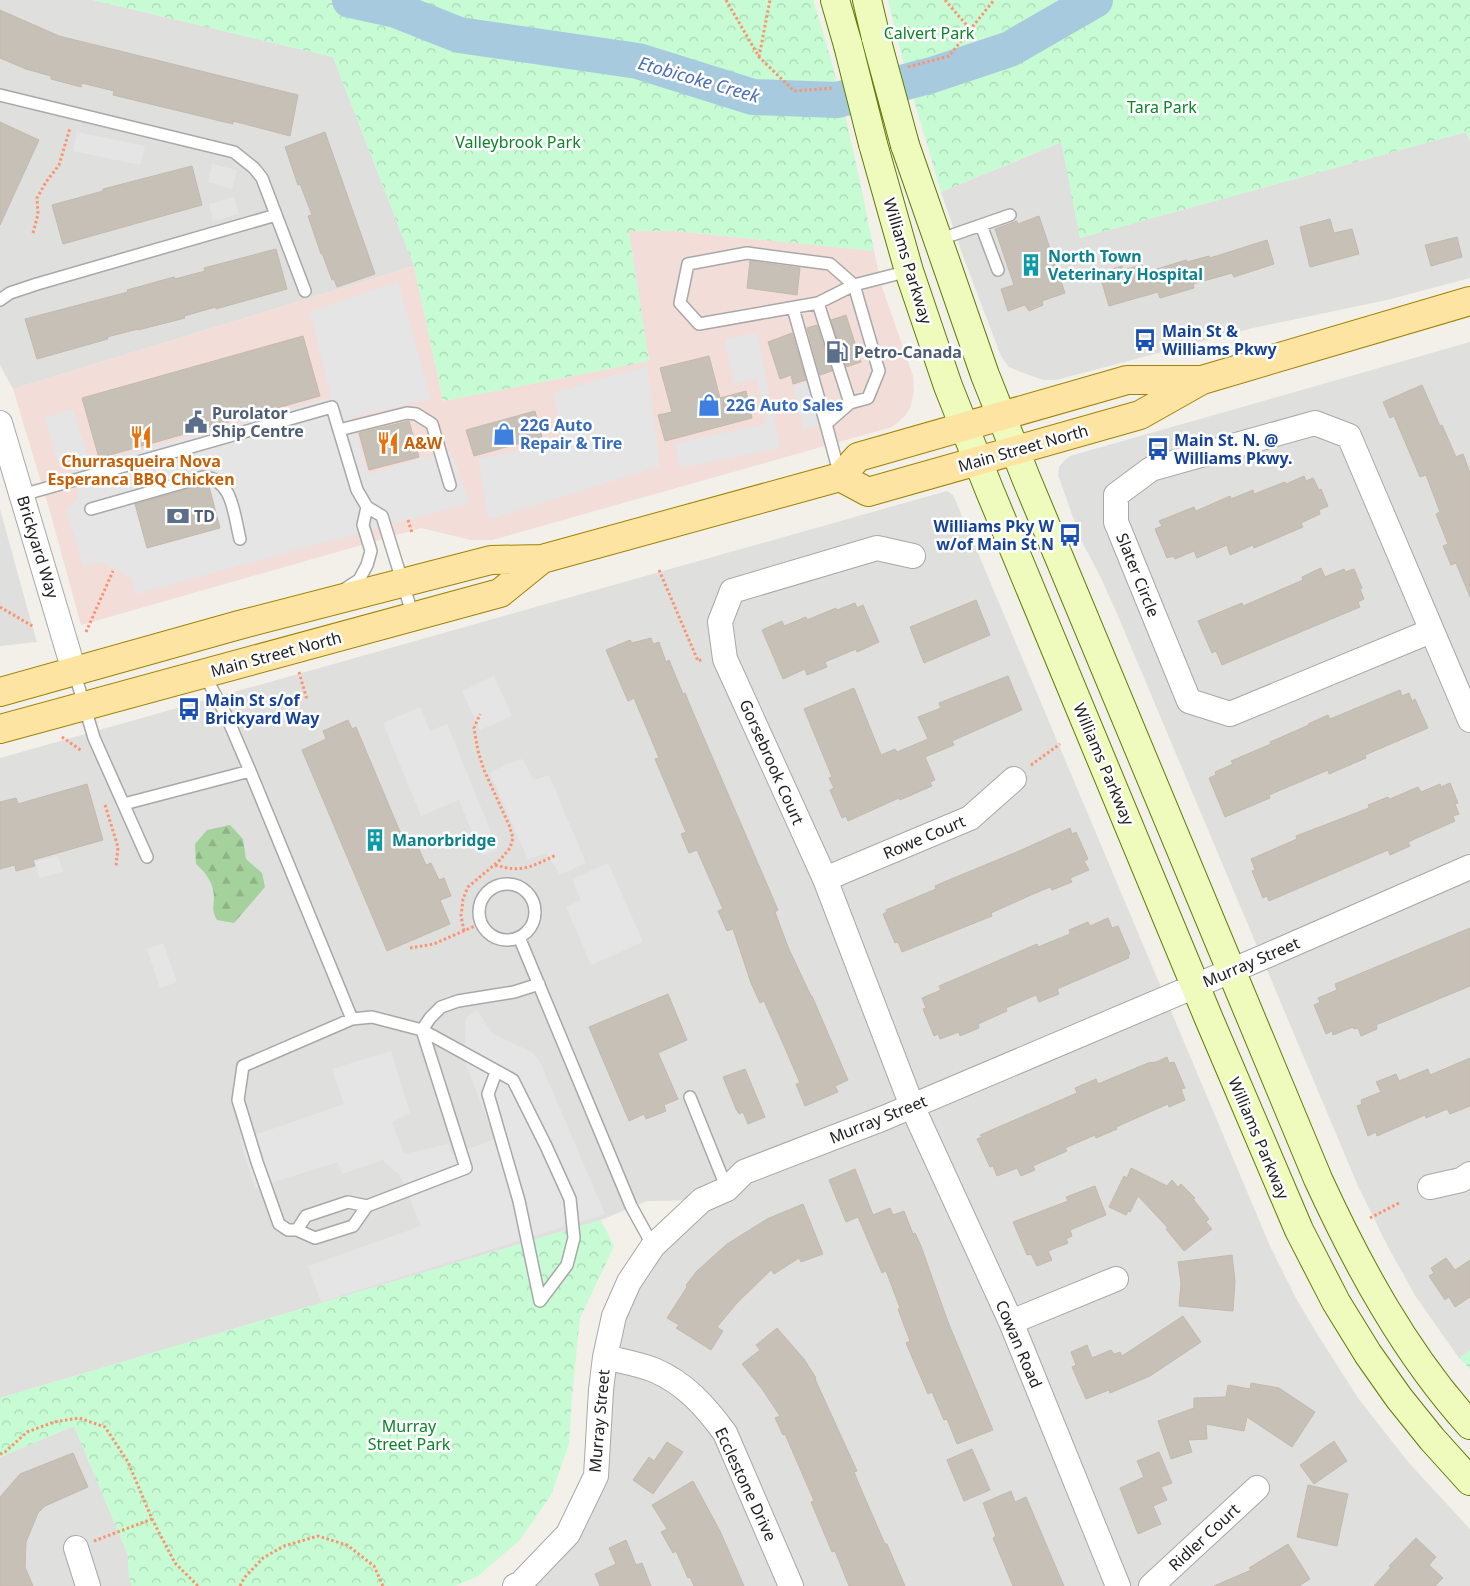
<svg xmlns="http://www.w3.org/2000/svg" width="1470" height="1586" font-family="'Noto Sans',sans-serif">
<style>
.residential{fill:#dfdfde}
.commercial{fill:#f2ddd8}
.forest{fill:url(#forest-firs)}
.park{fill:url(#park-crowns)}
.parking{fill:#e5e5e5}
.lines{fill:none;stroke-linecap:round;stroke-linejoin:round}
.river{stroke:#a8cadf;stroke-width:36}
.building{fill:#c7c0b7;stroke:#c4b9aa}
.lane-casing{stroke:#a8a8a8;stroke-width:14}
.street-casing{stroke:#a8a8a8;stroke-width:26}
.secondary-casing{stroke:#5d7d03;stroke-width:30}
.primary-casing{stroke:#9f8300;stroke-width:30}
.path{stroke:#fc936f;stroke-width:3;stroke-dasharray:2.5 2.5;stroke-linecap:butt}
.lane{stroke:#fff;stroke-width:11}
.street{stroke:#fff;stroke-width:24}
.secondary{stroke:#eefbbd;stroke-width:28}
.primary{stroke:#fde4a2;stroke-width:28}
.secondary-bridge-casing{stroke:#5d7d03;stroke-width:30;stroke-linecap:butt}
.secondary-bridge{stroke:#eefbbd;stroke-width:28}
.labels{text-anchor:middle;dominant-baseline:central;stroke-width:5;stroke-linejoin:round;paint-order:stroke}
.park-label{font-size:16px;fill:#0a8528;stroke:#fff}
.culture-label{font-size:16px;font-weight:bold;fill:#0d838f;stroke:#fff;text-anchor:start}
.street-label{font-size:16px;fill:#212121;stroke:#fff}
.transit-label{font-size:16px;font-weight:bold;fill:#164399;stroke:#fff;text-anchor:start}
.service-label{font-size:16px;font-weight:bold;fill:#4e5e75;stroke:#fff;text-anchor:start}
.shop-label{font-size:16px;font-weight:bold;fill:#366cbe;stroke:#fff;text-anchor:start}
.food-label{font-size:16px;font-weight:bold;fill:#c56008;stroke:#fff;text-anchor:start}
.water-label{font-size:18px;font-style:italic;fill:#4b6fb4;stroke:#fff}
</style>
<defs>
<pattern id="forest-firs" width="22" height="20" patternUnits="userSpaceOnUse" patternTransform="scale(1.25)"><rect width="22" height="20" fill="#a4d19c"/><path d="M5 1l3.5 6h-7zM16 11l3.5 6h-7z" fill="#8db386"/></pattern>
<pattern id="park-crowns" width="20" height="18" patternUnits="userSpaceOnUse" patternTransform="scale(1.25)"><rect width="20" height="18" fill="#c6fbd3"/><path d="M2 6a3 3 0 1 1 6 0M12 15a3 3 0 1 1 6 0" fill="none" stroke="#aad7b5"/></pattern>
</defs>
<rect width="100%" height="100%" fill="#f2f0e8"/>
<!-- residential -->
<path class="residential" d="M0 0H93L333 57 414 266 13 389 0 365Z
M1466 132 1470 142V278L1387 300 1253 328 1056 380H1043L1021 372 1009 367 1001 356 963 256 941 192 1062 142 1080 238Z
M1470 342V1350L1459 1358 1416 1297 1388 1247 1358 1186 1115 609 1100 576 1081 540 1058 475 1059 467 1064 461 1070 456Z
M947 491 953 495 975 546 1270 1246 1297 1300 1316 1332 1358 1398 1409 1463 1470 1529V1586H515L596 1476 614 1316 701 1200 647 1201 601 1220 0 1398V758Z
M0 509 30 618 37 642 0 646Z
M74 1426 128 1555 129 1578 132 1586H0V1457Z"/>
<!-- commercial -->
<path class="commercial" d="M629 231H674L874 251 882 287 913 376 914 392 910 408 905 416 892 427 492 540H471L421 528 81 625 49 508 13 389 414 266 443 401 649 361Z"/>
<!-- forest -->
<path class="forest" d="M230 825 243 839 246 859 262 873 265 887 234 923 217 920C211 909 214 907 214 896 213 882 206 873 196 864L195 844 207 830Z"/>
<!-- park -->
<path class="park" d="M93 0H813C840 83 857 165 874 251L674 231H629L649 361 443 401 414 266 333 57Z
M888 0H1470V142L1466 132 1080 238 1061 142 941 192 906 73Z
M601 1220 614 1246 580 1318 572 1396 569 1444 551 1495 520 1540 478 1576 455 1586H132L129 1578 128 1555 74 1426 0 1457V1398Z
M1470 1350V1369L1459 1358Z"/>
<!-- parking -->
<path class="parking" d="M77 132 145 146 140 165 73 151Z
M212 164 237 170 232 189 208 182Z
M234 197 239 214 213 221 209 204Z
M398 281 431 399 352 417 368 474 450 450 470 503 136 594 131 578 100 562 84 567 66 511 79 496 68 458 57 461 45 417 73 409 90 464 331 397 310 312Z
M757 333 780 448 680 468 675 443 766 424 757 379 734 384 725 339Z
M647 366 660 466 488 520 478 459 562 440 553 393Z
M809 382 820 426 803 430 793 386Z
M494 676 512 716 480 730 462 691Z
M420 707 430 731 447 724 498 849 482 856 459 800 421 816 383 723Z
M522 759 534 780 549 775 586 863 560 875 546 853 528 860 490 773 506 764Z
M58 856 63 872 39 878 35 862Z
M608 863 643 942 591 965 566 907 581 900 572 879Z
M163 943 177 982 160 988 147 949Z
M477 1010 493 1034 532 1052 540 1062 605 1214 321 1302 308 1266 421 1226 401 1177 383 1160 342 1174 338 1162 255 1188 240 1140 344 1104 332 1069 391 1051 410 1113 392 1122 404 1154 448 1144 452 1155 495 1139 464 1060 466 1018Z"/>
<g class="lines">
<!-- river -->
<path class="river" d="M350 0 396 10 459 35 638 61 753 97 837 100 932 75 1010 49 1095 0"/>
</g>
<!-- building -->
<path class="building" d="M0 10 59 36 298 95 290 136 233 121V124L113 95 114 91 82 83 81 87 51 79V76L26 69 0 58Z
M0 122 39 140 0 225Z
M325 132 375 274 337 287 334 279 332 280 322 253 321 254 308 216 312 215 300 184 298 185 285 147Z
M192 166 202 205 63 244 52 205 103 191V189Z
M1039 216 1065 293 1042 301 1043 305 1029 311 1025 305 1008 311 1001 289 1014 285 995 229 1017 221 1018 224Z
M1330 219 1334 233 1352 229 1359 254 1310 267 1300 227Z
M1457 237 1462 257 1431 266 1425 245Z
M1267 240 1274 264 1234 277 1232 273 1193 284 1194 288 1160 298 1158 292 1109 306 1099 273 1122 266 1123 270 1142 265 1144 273 1186 260 1187 262 1209 256 1210 258Z
M276 249 287 289 216 309V307L184 316 185 318 138 330V329L107 337 108 339 37 359 25 319 128 292 127 290 174 277 175 279 205 271 204 268Z
M750 261 800 268 797 295 747 288Z
M846 315 861 362 846 367 831 320Z
M817 325 832 371 820 375 807 328Z
M792 333 806 380 793 384 791 375 780 379 768 342Z
M303 336 320 396 99 458 82 398Z
M709 356 720 398 746 391 752 418 665 441 658 415 672 412 660 368Z
M1422 385 1440 426 1442 425 1456 457 1463 454 1470 473V597L1456 563 1451 565 1443 546 1448 544 1436 514 1440 512 1426 475 1420 477 1394 416 1390 418 1383 402Z
M535 411 542 437 474 456 466 430Z
M409 421 419 457 369 470 359 433Z
M1304 476 1306 481 1313 478 1319 490 1321 489 1328 506 1319 510 1320 514 1301 523 1303 527 1254 548 1253 545 1230 555 1227 545 1197 558 1194 551 1175 559 1173 556 1167 558 1155 529 1162 526 1159 521 1194 507 1196 511 1230 496 1231 499 1253 490 1254 494 1285 482 1286 484Z
M203 485 209 486 220 528 147 548 135 504Z
M1321 568 1325 577 1344 569 1345 572 1354 569 1362 588 1360 589 1364 599 1358 602 1360 607 1222 665 1216 651 1212 653 1198 621 1242 603 1243 606 1303 580 1302 577Z
M976 600 990 635 924 663 910 627Z
M855 603 857 608 863 605 879 642 857 652 856 649 825 662 827 667 807 675 805 669 783 679 762 630 782 621 784 626 806 617 807 620 836 608 837 610Z
M651 638 653 644 659 642 666 662 669 660 683 694 685 693 692 710 778 910 775 912 788 947 811 996H812L848 1080 835 1086 838 1092 805 1106 796 1084 800 1083 785 1048 764 1001 760 1003 751 983 733 929 727 931 718 911 723 909 697 850 689 853 681 834 686 832 655 759 659 758 634 698 628 701 606 650 630 640 632 643Z
M1008 676 1022 710 952 741 954 745 925 757 935 780 930 782 932 786 900 800 899 798 848 821 846 816 842 818 830 790 834 788 829 778 832 777 804 709 854 688 881 755 895 749 897 752 928 739 918 717 941 708 939 703Z
M1400 690 1402 696 1409 693 1412 701 1415 699 1428 728 1365 755 1366 758 1329 774 1328 770 1269 795 1270 798 1225 817 1209 778 1216 775 1215 772 1233 764 1231 761 1271 744 1270 742 1309 725 1308 724 1328 715 1330 719Z
M348 720 352 729 356 727 401 834 406 832 413 849 418 847 426 865 431 863 439 880 444 878 451 896 440 900 450 924 387 951 302 750 326 739 323 731Z
M1450 783 1458 803 1455 804 1459 814 1453 816 1455 821 1408 842 1410 846 1390 855 1388 850 1269 901 1267 896 1263 898 1252 871 1255 870 1251 859 1297 839 1296 836 1369 808 1368 805 1388 797 1390 799 1418 787 1421 792 1440 784 1441 787Z
M87 784 103 840 33 860 35 866 16 871 15 865 0 869V802L16 798 18 804Z
M1070 828 1072 834 1076 832 1088 859 1084 861 1089 870 1070 878 1072 882 1052 890 1050 887 1031 895 991 913 992 916 902 952 898 942 895 943 883 914 887 912 886 910 936 889 935 886 951 879 1019 851Z
M1108 918 1112 928 1118 926 1130 954 1128 955 1129 958 1057 989 1059 994 1039 1002 1036 995 1006 1008 1007 1011 978 1024 979 1028 960 1036 959 1032 940 1039 938 1034 934 1036 923 1009 926 1008 922 998 941 990 939 986 1037 944 1038 947 1070 934 1069 930 1088 922 1090 926Z
M1470 928V986L1376 1025 1377 1029 1361 1036 1358 1028 1354 1029 1353 1027 1333 1035 1332 1031 1326 1034 1314 1005 1320 1002 1318 998 1337 990 1335 984Z
M668 994 687 1040 658 1053 678 1099 664 1105 666 1111 646 1119 644 1114 629 1121 589 1027Z
M1167 1057 1169 1063 1174 1062 1185 1088 1181 1089 1185 1100 1169 1107 1168 1104 1116 1127 1117 1129 1096 1138 1095 1135 1065 1148 1067 1151 1033 1166 1035 1170 1021 1176 1017 1168 997 1176 993 1166 990 1167 977 1139 982 1137 980 1135 1077 1093 1075 1088 1096 1079 1098 1084 1148 1063 1156 1062Z
M1470 1058V1106L1450 1114 1447 1109 1426 1118 1425 1115 1377 1136 1376 1132 1368 1136 1357 1106 1362 1104 1361 1100 1381 1092 1376 1082 1396 1074 1399 1081 1428 1069 1430 1075Z
M745 1069 765 1117 748 1124 743 1112 739 1114 736 1109 723 1077Z
M1131 1168 1167 1186 1172 1180 1178 1187 1181 1184 1195 1198 1193 1199 1209 1219 1206 1222 1212 1229 1184 1251 1166 1229 1168 1228 1138 1196 1130 1212 1128 1211 1126 1215 1109 1207 1124 1176 1127 1178Z
M855 1169 873 1215 890 1208 893 1215 904 1211 913 1234 915 1233 921 1246 948 1322 993 1430 957 1444 947 1419 944 1420 932 1392 928 1394 906 1343 910 1341 898 1309 900 1308 886 1271 882 1273 858 1217 846 1222 829 1180Z
M1095 1186 1106 1215 1070 1230 1072 1236 1066 1239 1068 1243 1048 1251 1052 1260 1037 1266 1031 1254 1027 1255 1013 1222 1068 1201 1066 1197Z
M803 1204 823 1254 801 1262 799 1258 774 1274 771 1270 737 1303 717 1327 723 1331 711 1350 676 1328 679 1325 667 1318 687 1287 686 1285 697 1271 727 1244 767 1219Z
M1232 1255 1235 1281 1233 1311 1179 1306 1181 1283 1178 1262Z
M1446 1258 1455 1270 1470 1260V1297L1455 1307 1449 1297 1445 1300 1429 1276 1434 1273 1431 1268Z
M1183 1316 1201 1342 1150 1376 1110 1393 1109 1390 1086 1399 1072 1367 1076 1365 1071 1352 1087 1345 1092 1358 1111 1350 1114 1354 1120 1352 1122 1356Z
M777 1328 804 1359 816 1378 815 1379 857 1471 854 1472 864 1496 885 1544H887L905 1586H849L835 1551 832 1552 811 1502 814 1501 785 1434 783 1435 775 1418 780 1416 762 1389 742 1364 760 1350 756 1345Z
M1251 1383 1279 1388 1315 1412 1292 1447 1247 1417 1244 1431 1206 1424 1207 1439 1188 1440 1192 1452 1171 1459 1158 1421 1194 1408V1398L1226 1397 1228 1385 1250 1389Z
M1334 1441 1347 1461 1314 1484 1300 1465Z
M667 1442 683 1452 653 1494 633 1480 649 1457 654 1461Z
M972 1449 990 1490 964 1501 947 1460Z
M1159 1452 1172 1483 1161 1487 1167 1500 1153 1506 1161 1524 1138 1534 1120 1488 1144 1477 1137 1461Z
M73 1453 88 1487 45 1506 38 1513 26 1542 25 1567 33 1586H0V1497L20 1474Z
M693 1481 720 1531 744 1586H694L690 1577 688 1578 676 1551 673 1553 661 1532 667 1529 652 1505Z
M1308 1485 1348 1494 1337 1546 1297 1537Z
M1011 1491 1015 1502 1026 1497 1064 1586H1013L993 1538 996 1536 983 1503Z
M1416 1538 1436 1557 1429 1565 1443 1578 1435 1586H1374L1391 1567 1389 1566Z
M626 1540 636 1565 642 1563 651 1586H600L595 1574 616 1564 609 1548Z
M1288 1544 1310 1579 1299 1586H1214L1251 1570 1249 1568Z"/>
<g class="lines">
<defs>
<path id="lane" d="M0 95 234 152 254 168 262 178 305 291
M981 225 998 270
M938 240 1010 215
M747 253 830 264 854 285 818 303 699 324 680 303 688 264Z
M0 300 10 293 37 284 276 215
M818 303 850 403
M793 308 826 424
M339 430 407 413 416 414 432 424 450 485
M840 476 826 424 850 403 868 398 879 371 854 285 909 271
M22 495 332 407 357 490 367 507 382 516 413 616
M91 509 203 477C233 478 234 516 240 539
M345 589 359 580 367 565 371 551 363 525 367 507
M74 671 94 738 147 857
M204 674 226 715 250 771 352 1019
M124 804 250 771
M479 912a28 28 0 1 1 56 0a28 28 0 1 1-56 0Z
M519 937 631 1206 653 1246
M539 984 514 992 458 1001 441 1007 430 1018 422 1030 466 1168 367 1206 353 1226 315 1238 297 1230H288L279 1224 257 1162 238 1100 243 1066 352 1019 372 1017 422 1030 513 1080 546 1146 570 1199 574 1238 567 1265 540 1301
M496 1072 488 1094 519 1201 540 1301
M690 1097 727 1189
M297 1230 306 1216 348 1202 367 1206"/>
<path id="street" d="M0 423 74 671
M913 556 877 548 732 591 720 622 725 659 825 879 912 1106 1011 1322 1118 1586
M1431 631 1230 714 1189 701 1116 522V495L1151 469 1315 423 1349 436 1470 720
M825 879 970 818 1014 779
M1430 1187 1461 1180 1470 1174
M1011 1322 1116 1279
M605 1357C621 1361 639 1364 654 1370 685 1383 706 1407 725 1433L791 1586
M76 1548 88 1586
M515 1586 521 1583 568 1534 596 1476 601 1390 605 1357 614 1316 629 1282 653 1246 702 1200 727 1189 744 1172 884 1118 1266 956 1470 867
M1151 1586 1257 1488"/>
<path id="secondary" d="M835 0 848 45
M867 0 876 38
M873 144 909 271 948 386 989 489 1209 1019 1299 1230 1336 1302 1368 1354 1399 1398 1432 1439 1470 1481
M905 145 985 375 1026 478 1318 1179C1358 1266 1405 1353 1470 1425"/>
<path id="primary" d="M840 477 868 492 1140 415 1202 380 1470 301
M0 692 239 625 491 560 542 559 840 477 858 457 1127 380H1202
M0 729 500 593 542 559"/>
</defs>
<!-- lane casing -->
<use href="#lane" class="lane-casing"/>
<!-- street casing -->
<use href="#street" class="street-casing"/>
<!-- secondary casing -->
<use href="#secondary" class="secondary-casing"/>
<!-- primary casing -->
<use href="#primary" class="primary-casing"/>
<!-- path -->
<path class="path" d="M726 0 759 57 794 91 834 88
M945 0 970 29
M759 57 770 0
M908 67 949 56 994 0
M33 233 38 214 37 198 46 182 59 165 70 128
M408 520 412 533
M659 570 698 661 703 659
M0 607 34 627
M86 632 113 571
M299 672 307 700
M62 737 82 751
M1031 765 1060 744
M105 805 118 847 116 866
M495 865C522 873 531 867 556 855
M464 931 461 916 463 899 468 887 500 860 510 848 513 838 509 825 484 770 478 751 474 728 480 714
M410 948 434 944 482 923
M1370 1218 1401 1202
M0 1454 5 1452 27 1432 54 1422 79 1418 105 1427 128 1462 152 1519 175 1563 198 1586
M94 1541 152 1519
M240 1586 244 1578 263 1558 284 1546 318 1536 347 1545 374 1566 383 1586"/>
<!-- lane -->
<use href="#lane" class="lane"/>
<!-- street -->
<use href="#street" class="street"/>
<!-- secondary -->
<use href="#secondary" class="secondary"/>
<!-- primary -->
<use href="#primary" class="primary"/>
<defs>
<path id="secondary-bridge" d="M876 38 905 145
M848 45 873 144"/>
</defs>
<!-- secondary-bridge casing -->
<use href="#secondary-bridge" class="secondary-bridge-casing"/>
<!-- secondary-bridge -->
<use href="#secondary-bridge" class="secondary-bridge"/>
</g>
<!-- icons -->
<defs>
<symbol id="building-bare" viewBox="-9 -9 18 18"><path d="M-4-6H4V6H1V3H-1V6H-4ZM-2.5-4.3h1.7v1.8h-1.7ZM.8-4.3h1.7v1.8H.8ZM-2.5-1h1.7V.8h-1.7ZM.8-1h1.7V.8H.8Z" fill="#0f9aa8" stroke="#fff" stroke-width="2.5" paint-order="stroke"/></symbol>
<symbol id="bus-bare" viewBox="-9 -9 18 18"><path d="M-5-6H5V4H4V6H2V4H-2V6H-4V4H-5ZM-3.5-4V0h7V-4ZM-3.5 1.2v1.5H-2V1.2ZM2 1.2v1.5H3.5V1.2Z" fill="#1a4fb4" stroke="#fff" stroke-width="2.5" paint-order="stroke"/></symbol>
<symbol id="fuel-bare" viewBox="-9 -9 18 18"><path d="M-5.5-6h7V0h2V4h1.3V-2.5L3-4.5l.8-.8L6-3V5H2.5V1h-1V6h-7ZM-4.2-4.7v3.2H.2V-4.7Z" fill="#5c6f8a" stroke="#fff" stroke-width="2.5" paint-order="stroke"/></symbol>
<symbol id="shop-bare" viewBox="-9 -9 18 18"><path d="M-5-2.5h2.3a2.7 3.5 0 0 1 5.4 0H5L5.5 6h-11ZM-1.5-2.5h3a1.5 2.3 0 0 0-3 0Z" fill="#3f7fe0" stroke="#fff" stroke-width="2.5" paint-order="stroke"/></symbol>
<symbol id="civic-bare" viewBox="-9 -9 18 18"><path d="M-.6-6.5H3V-4.5H.6V-3L4-1V1h2V6H-6V1h2V-1L-.6-3ZM-1.2 2.5V6h2.4V2.5Z" fill="#5c6f8a" stroke="#fff" stroke-width="2.5" paint-order="stroke"/></symbol>
<symbol id="restaurant-bare" viewBox="-9 -9 18 18"><path d="M-5-6h1v4h1v-4h1v4h1v-4h1v5L-1.5 .5V6h-2V.5L-5-1ZM5-6V6H3V1.5H1.5Q1.5-4 5-6Z" fill="#e8710a" stroke="#fff" stroke-width="2.5" paint-order="stroke"/></symbol>
<symbol id="bank-bare" viewBox="-9 -9 18 18"><path d="M-6-4H6V4H-6ZM0-2.3a2.3 2.3 0 1 0 0 4.6a2.3 2.3 0 1 0 0-4.6Z" fill="#5c6f8a" stroke="#fff" stroke-width="2.5" paint-order="stroke"/></symbol>
</defs>
<g fill-rule="evenodd">
<use href="#building-bare" x="1015" y="249" width="32" height="32"/>
<use href="#bus-bare" x="1129" y="324" width="32" height="32"/>
<use href="#fuel-bare" x="821" y="336" width="32" height="32"/>
<use href="#shop-bare" x="693" y="389" width="32" height="32"/>
<use href="#civic-bare" x="180" y="406" width="32" height="32"/>
<use href="#shop-bare" x="488" y="418" width="32" height="32"/>
<use href="#restaurant-bare" x="125" y="421" width="32" height="32"/>
<use href="#restaurant-bare" x="372" y="427" width="32" height="32"/>
<use href="#bus-bare" x="1142" y="433" width="32" height="32"/>
<use href="#bank-bare" x="162" y="500" width="32" height="32"/>
<use href="#bus-bare" x="1054" y="519" width="32" height="32"/>
<use href="#bus-bare" x="173" y="693" width="32" height="32"/>
<use href="#building-bare" x="359" y="824" width="32" height="32"/>
</g>
<g class="labels">
<!-- park labels -->
<g class="park-label">
<text x="929" y="33">Calvert Park</text>
<text x="1162" y="107">Tara Park</text>
<text x="518" y="142">Valleybrook Park</text>
<text x="409" y="1426">Murray<tspan x="409" dy="18">Street Park</tspan></text>
</g>
<!-- culture labels -->
<g class="culture-label">
<text x="1048" y="256">North Town<tspan x="1048" dy="18">Veterinary Hospital</tspan></text>
<text x="392" y="840">Manorbridge</text>
</g>
<!-- street labels -->
<g class="street-label">
<text transform="translate(908 261) rotate(73)">Williams Parkway</text>
<text transform="translate(1023 448) rotate(-16)">Main Street North</text>
<text transform="translate(38 547) rotate(73)">Brickyard Way</text>
<text transform="translate(1138 575) rotate(68)">Slater Circle</text>
<text transform="translate(276 654) rotate(-15)">Main Street North</text>
<text transform="translate(772 762) rotate(66)">Gorsebrook Court</text>
<text transform="translate(1104 764) rotate(67)">Williams Parkway</text>
<text transform="translate(924 837) rotate(-23)">Rowe Court</text>
<text transform="translate(1251 962) rotate(-23)">Murray Street</text>
<text transform="translate(878 1119) rotate(-22)">Murray Street</text>
<text transform="translate(1259 1138) rotate(67)">Williams Parkway</text>
<text transform="translate(1019 1344) rotate(67)">Cowan Road</text>
<text transform="translate(599 1421) rotate(-85)">Murray Street</text>
<text transform="translate(746 1484) rotate(65)">Ecclestone Drive</text>
<text transform="translate(1204 1537) rotate(-43)">Ridler Court</text>
</g>
<!-- transit labels -->
<g class="transit-label">
<text x="1162" y="331">Main St &amp;<tspan x="1162" dy="18">Williams Pkwy</tspan></text>
<text x="1174" y="440">Main St. N. @<tspan x="1174" dy="18">Williams Pkwy.</tspan></text>
<text x="1054" y="526" text-anchor="end">Williams Pky W<tspan x="1054" dy="18">w/of Main St N</tspan></text>
<text x="205" y="700">Main St s/of<tspan x="205" dy="18">Brickyard Way</tspan></text>
</g>
<!-- service labels -->
<g class="service-label">
<text x="854" y="352">Petro-Canada</text>
<text x="212" y="413">Purolator<tspan x="212" dy="18">Ship Centre</tspan></text>
<text x="194" y="516">TD</text>
</g>
<!-- shop labels -->
<g class="shop-label">
<text x="726" y="405">22G Auto Sales</text>
<text x="520" y="425">22G Auto<tspan x="520" dy="18">Repair &amp; Tire</tspan></text>
</g>
<!-- food labels -->
<g class="food-label">
<text x="404" y="443">A&amp;W</text>
<text x="141" y="461" text-anchor="middle">Churrasqueira Nova<tspan x="141" dy="18">Esperanca BBQ Chicken</tspan></text>
</g>
<!-- water labels -->
<g class="water-label">
<text transform="translate(699 79) rotate(16)">Etobicoke Creek</text>
</g>
</g>
</svg>
